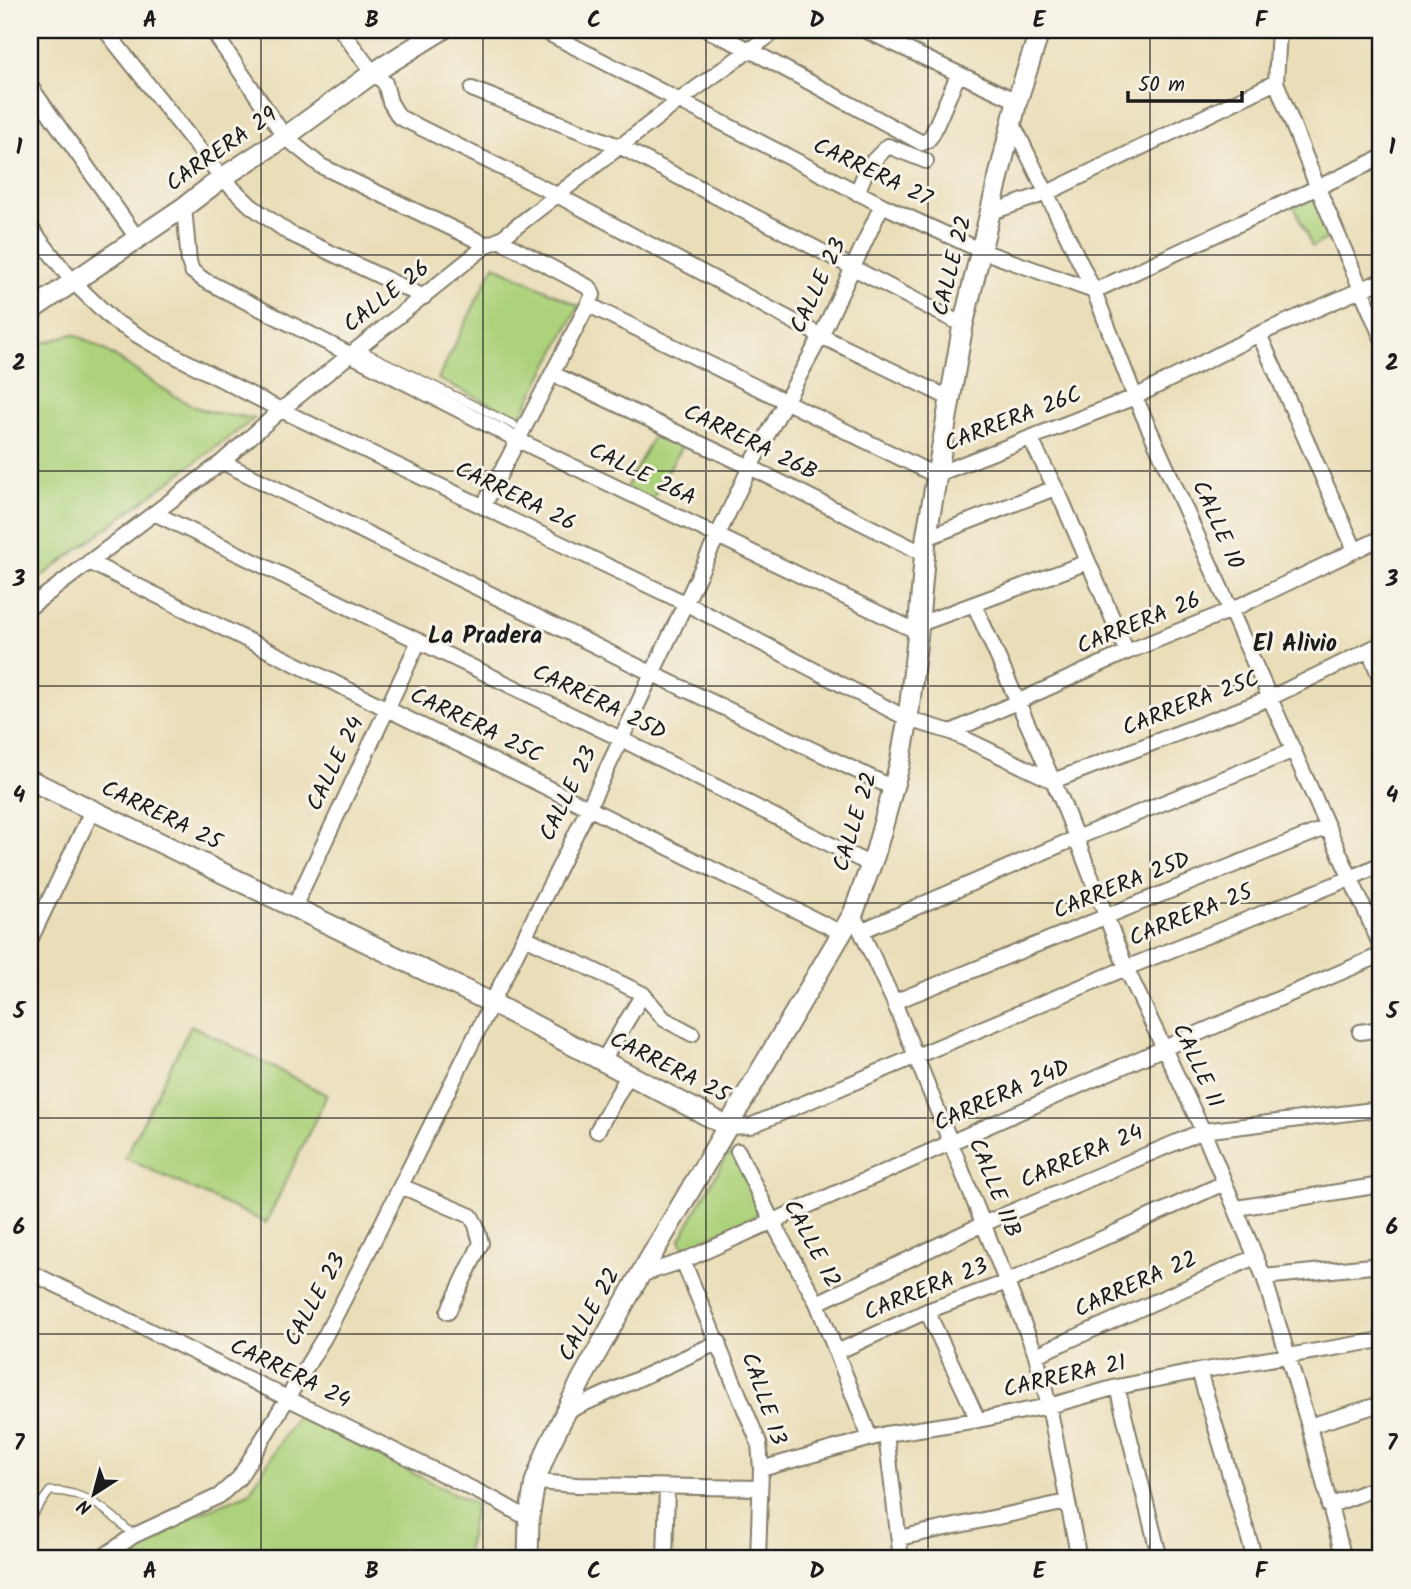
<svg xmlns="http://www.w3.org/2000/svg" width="1411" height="1589" font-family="Kalam,sans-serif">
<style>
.green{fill:#add27b;stroke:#64774c;stroke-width:2}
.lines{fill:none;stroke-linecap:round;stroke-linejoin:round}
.lane-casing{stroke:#837d6a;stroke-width:10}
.street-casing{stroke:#837d6a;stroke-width:18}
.secondary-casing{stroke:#837d6a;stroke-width:23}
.lane{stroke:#fff;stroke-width:7}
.street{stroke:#fff;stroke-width:14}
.secondary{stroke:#fff;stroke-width:19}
.grid{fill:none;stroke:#1c1c1c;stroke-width:2;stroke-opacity:0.55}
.labels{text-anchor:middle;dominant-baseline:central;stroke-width:6;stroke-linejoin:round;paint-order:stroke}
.street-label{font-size:23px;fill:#1c1c1c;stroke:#f7f3e8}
.neighbourhood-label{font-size:24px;font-weight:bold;fill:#1c1c1c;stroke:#f7f3e8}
.neatline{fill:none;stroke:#1c1c1c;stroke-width:2.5}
.grid-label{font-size:23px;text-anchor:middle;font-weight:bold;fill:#1c1c1c}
</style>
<rect width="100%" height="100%" fill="#f7f3e8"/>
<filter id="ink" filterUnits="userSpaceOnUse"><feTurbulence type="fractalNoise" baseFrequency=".0143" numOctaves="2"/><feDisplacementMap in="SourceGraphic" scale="14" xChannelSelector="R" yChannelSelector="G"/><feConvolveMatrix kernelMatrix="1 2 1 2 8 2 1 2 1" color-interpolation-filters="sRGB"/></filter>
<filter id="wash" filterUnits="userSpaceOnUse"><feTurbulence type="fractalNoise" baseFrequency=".00686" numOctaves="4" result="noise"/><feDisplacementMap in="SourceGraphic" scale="28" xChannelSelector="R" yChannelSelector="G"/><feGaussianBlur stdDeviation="1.57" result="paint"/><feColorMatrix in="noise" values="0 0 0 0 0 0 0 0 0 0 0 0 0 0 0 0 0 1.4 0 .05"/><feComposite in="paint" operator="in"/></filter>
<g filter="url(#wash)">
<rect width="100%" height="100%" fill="#eadeb9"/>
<!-- green -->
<path class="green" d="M1312 194 1333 235 1312 247 1293 204Z
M494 265 579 306 520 418 438 379Z
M73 334C116 352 150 384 191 405 210 414 235 416 255 418L34 582 30 577V560L38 553 30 542V347Z
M656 431 683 444 650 503 626 488Z
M191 1025 327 1095 266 1223 125 1158Z
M727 1155 737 1157 762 1213 684 1249 680 1239Z
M297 1415 475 1504 466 1559H128L155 1531 249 1493Z"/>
</g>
<g filter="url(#ink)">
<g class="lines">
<defs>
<path id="lane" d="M359 349 514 425
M30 1518 50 1491C85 1490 110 1512 133 1535"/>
<path id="street" d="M105 30 222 178 251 206 289 233 424 297
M212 30 285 137 321 166 487 245
M341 30 373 73 385 83 390 102 399 117 557 195 821 336 949 398
M542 30 882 205 982 251 1094 291 1381 158
M707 30 750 50 922 143 927 141 932 135 958 75
M865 30 1017 101
M1279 30 1276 82 1317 186 1381 336
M30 86 137 238
M472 89 621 147 963 325
M1012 122 1094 291 1135 397 1381 946
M857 193 868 166 888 146 926 161
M184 207 189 262 192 271 204 280 520 441 918 632
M992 212 1047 193 1276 82
M30 227 73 282 114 321 154 345 281 410 685 603 908 719 951 732 1053 781 1270 698 1381 644
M589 305 935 475 1135 397 1259 334 1381 281
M1259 334 1355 550
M553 374 750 467 926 555
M1030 438 1062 501 1127 652
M222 462 653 674 893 788
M483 507 593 295 590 288 499 240
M154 513 621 739 871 865
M926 538 1055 488
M89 562 842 933
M974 604 1062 801 1126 968 1203 1131 1264 1277 1309 1426 1344 1559
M30 607 222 462 281 410 487 245 499 240 680 100 777 30
M917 625 1088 562
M1369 650 1381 680
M951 732 1127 652 1231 610 1381 538
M294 907 419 641
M853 914 894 1002 1036 1355 1049 1406 1079 1559
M861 931 1076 838 1292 751
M525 937 643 994 664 1019 692 1034
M30 940 92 811
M894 1002 1328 827
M1360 1032 1381 1029
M602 1062 643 994
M729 1127 750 1126 1126 968 1351 878 1381 864
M597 1131 628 1076
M738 1151 772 1221 817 1303 870 1438
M401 1186 471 1216 476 1225 481 1243 448 1312
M1237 1208 1381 1185
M683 1261 759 1443 761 1469 758 1559
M30 1272 497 1501 529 1519
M640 1275 683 1261 1164 1048 1381 955
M1264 1277 1381 1265
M817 1303 983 1224 1203 1131 1381 1109
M927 1311 978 1420
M837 1352 927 1311 1007 1282 1224 1183
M1036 1355 1255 1257
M1199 1371 1255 1559
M1117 1387 1160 1559
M568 1411 719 1342
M1309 1426 1381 1404
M886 1434 901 1559
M761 1469 886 1434 978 1420 1049 1406 1117 1387 1199 1371 1381 1340
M535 1482 578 1485 760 1488
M1329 1506 1381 1486
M899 1538 1067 1502
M100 1559 133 1536 219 1496 239 1478 325 1336 360 1268 589 807 750 467 821 336 882 205
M665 1559 667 1487"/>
<path id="secondary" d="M30 311 184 207 222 178 285 137 373 73 442 30
M30 780 492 1003 729 1127
M528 1559 529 1519 535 1482 548 1448 582 1379 640 1275 853 914 875 854 900 763 908 719 918 632 926 538 963 325 1017 101 1040 30"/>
</defs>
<!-- lane casing -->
<use href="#lane" class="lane-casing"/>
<!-- street casing -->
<use href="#street" class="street-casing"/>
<!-- secondary casing -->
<use href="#secondary" class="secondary-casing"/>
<!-- lane -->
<use href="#lane" class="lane"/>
<!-- street -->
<use href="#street" class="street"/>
<!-- secondary -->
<use href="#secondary" class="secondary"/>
</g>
</g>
<!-- grid -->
<path class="grid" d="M261 30V1559M483 30V1559M706 30V1559M928 30V1559M1150 30V1559M30 255H1381M30 471H1381M30 686H1381M30 903H1381M30 1118H1381M30 1334H1381"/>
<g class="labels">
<!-- street labels -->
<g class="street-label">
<text transform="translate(222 150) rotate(-35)">CARRERA 29</text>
<text transform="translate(872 173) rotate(26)">CARRERA 27</text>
<text transform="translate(953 266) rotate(-76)">CALLE 22</text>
<text transform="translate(819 286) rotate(-65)">CALLE 23</text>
<text transform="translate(387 297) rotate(-38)">CALLE 26</text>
<text transform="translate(1013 420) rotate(-21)">CARRERA 26C</text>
<text transform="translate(750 443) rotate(26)">CARRERA 26B</text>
<text transform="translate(642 475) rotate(26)">CALLE 26A</text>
<text transform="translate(515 497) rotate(26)">CARRERA 26</text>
<text transform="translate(1217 525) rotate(66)">CALLE 10</text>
<text transform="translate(1139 624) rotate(-22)">CARRERA 26</text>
<text transform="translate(599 703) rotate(26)">CARRERA 25D</text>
<text transform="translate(1191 704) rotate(-21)">CARRERA 25C</text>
<text transform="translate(476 726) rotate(26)">CARRERA 25C</text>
<text transform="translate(336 764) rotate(-64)">CALLE 24</text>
<text transform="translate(569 794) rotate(-64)">CALLE 23</text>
<text transform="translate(161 816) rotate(26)">CARRERA 25</text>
<text transform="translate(856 822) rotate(-73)">CALLE 22</text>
<text transform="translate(1122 886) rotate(-22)">CARRERA 25D</text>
<text transform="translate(1191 916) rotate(-22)">CARRERA 25</text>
<text transform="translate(1197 1066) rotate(65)">CALLE 11</text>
<text transform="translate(669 1068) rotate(27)">CARRERA 25</text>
<text transform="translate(1002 1096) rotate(-24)">CARRERA 24D</text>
<text transform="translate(1082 1157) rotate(-23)">CARRERA 24</text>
<text transform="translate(994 1188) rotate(68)">CALLE 11B</text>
<text transform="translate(811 1244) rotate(62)">CALLE 12</text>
<text transform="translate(1136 1285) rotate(-24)">CARRERA 22</text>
<text transform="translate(926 1290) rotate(-22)">CARRERA 23</text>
<text transform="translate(316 1300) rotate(-61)">CALLE 23</text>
<text transform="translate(590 1315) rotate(-61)">CALLE 22</text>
<text transform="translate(290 1374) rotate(26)">CARRERA 24</text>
<text transform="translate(1065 1377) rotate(-13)">CARRERA 21</text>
<text transform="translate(763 1399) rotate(71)">CALLE 13</text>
</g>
<!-- neighbourhood labels -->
<g class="neighbourhood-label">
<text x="485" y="636">La Pradera</text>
<text x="1295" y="644">El Alivio</text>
</g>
</g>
<!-- margin -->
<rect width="1411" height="1589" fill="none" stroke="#f7f3e8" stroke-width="77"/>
<!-- north arrow -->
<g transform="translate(94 1494) rotate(216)" stroke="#f7f3e8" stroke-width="5" paint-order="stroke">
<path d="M0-5L12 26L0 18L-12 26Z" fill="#1c1c1c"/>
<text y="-10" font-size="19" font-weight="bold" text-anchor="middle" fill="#1c1c1c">N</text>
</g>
<!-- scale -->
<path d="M1128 91v10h114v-10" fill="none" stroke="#1c1c1c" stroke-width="3.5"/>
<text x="1138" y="91" font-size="21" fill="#1c1c1c" stroke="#f7f3e8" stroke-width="5" paint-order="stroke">50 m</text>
<rect x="38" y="38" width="1334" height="1512" class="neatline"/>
<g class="grid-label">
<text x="150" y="27">A</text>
<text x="372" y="27">B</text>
<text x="594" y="27">C</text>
<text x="817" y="27">D</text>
<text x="1039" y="27">E</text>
<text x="1261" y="27">F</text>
<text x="19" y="154">1</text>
<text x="1392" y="154">1</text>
<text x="19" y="370">2</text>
<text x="1392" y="370">2</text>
<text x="19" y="586">3</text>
<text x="1392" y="586">3</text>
<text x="19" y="802">4</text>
<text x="1392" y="802">4</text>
<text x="19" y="1018">5</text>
<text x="1392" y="1018">5</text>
<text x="19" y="1234">6</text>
<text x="1392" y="1234">6</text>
<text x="19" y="1450">7</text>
<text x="1392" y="1450">7</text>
<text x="150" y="1578">A</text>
<text x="372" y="1578">B</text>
<text x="594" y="1578">C</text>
<text x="817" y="1578">D</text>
<text x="1039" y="1578">E</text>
<text x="1261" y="1578">F</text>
</g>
</svg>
